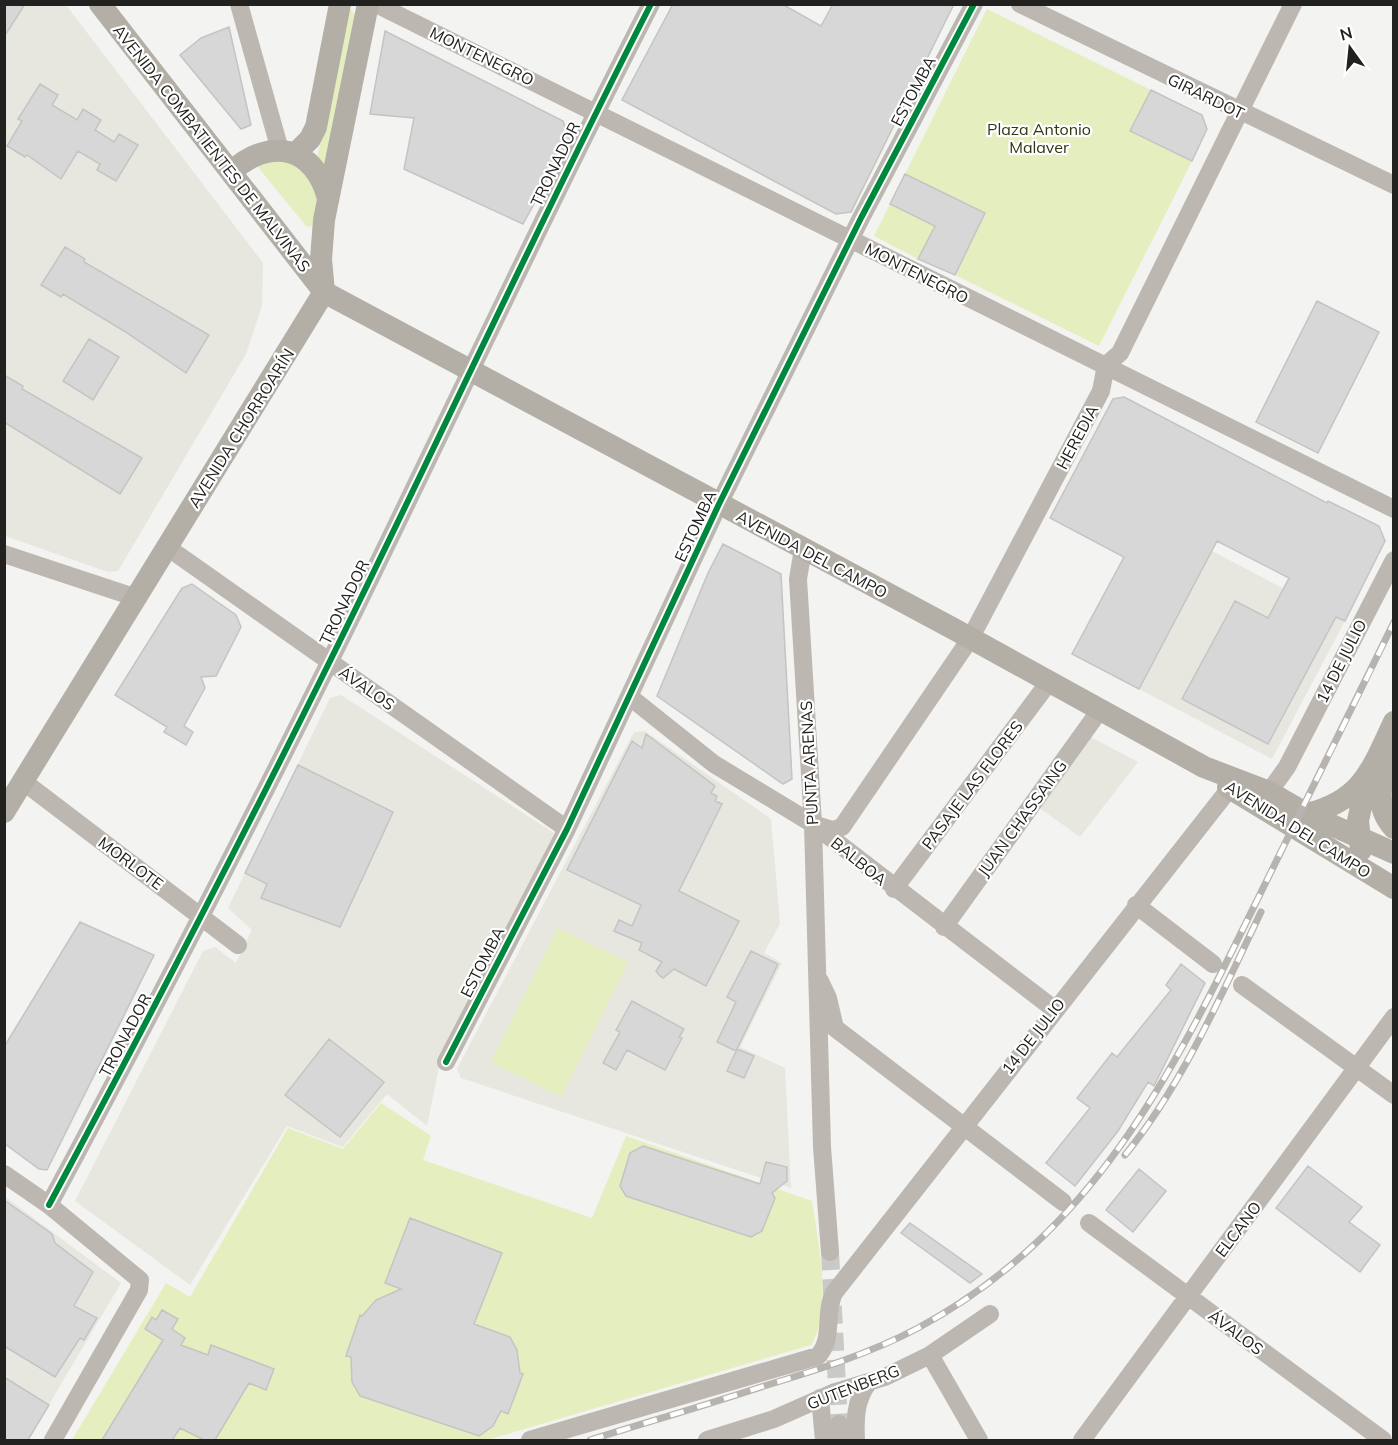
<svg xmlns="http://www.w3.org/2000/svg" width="1398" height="1445" font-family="Mulish,sans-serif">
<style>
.built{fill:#e7e6df}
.green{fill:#e4eebf}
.building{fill:#d8d7d7;stroke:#c4c4c4;stroke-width:1.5}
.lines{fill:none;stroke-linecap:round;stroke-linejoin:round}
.minor-tunnel{stroke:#c9c9c7;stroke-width:18;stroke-dasharray:18 9;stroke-linecap:butt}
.minor{stroke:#bcb7b0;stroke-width:18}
.major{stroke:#b3afa7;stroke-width:22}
.rail-casing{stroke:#b7b3ae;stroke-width:7}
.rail{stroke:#fff;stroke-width:4.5;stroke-dasharray:14;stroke-linecap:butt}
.cycleway-casing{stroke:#fff;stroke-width:10}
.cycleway{stroke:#00873e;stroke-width:6}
.labels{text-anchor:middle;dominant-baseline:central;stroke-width:4.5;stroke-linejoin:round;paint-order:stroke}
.street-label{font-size:16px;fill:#21211f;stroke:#fff}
.park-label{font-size:16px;fill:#2f3511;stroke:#fff}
</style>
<rect width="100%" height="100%" fill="#f3f3f1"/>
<!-- built -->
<path class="built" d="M5 5H66L263 263 262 306 246 354 118 571 108 572 5 536Z
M1212 551 1345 621 1272 759 1139 689Z
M341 695 554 833 439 1067 427 1126 387 1094 343 1147 287 1126 190 1285 75 1201 203 951 215 947 236 963 252 930 228 908 330 698Z
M645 731 771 819 780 924 764 953 782 963 740 1047 785 1068 791 1188 461 1078 457 1069 634 732Z
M1085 734 1138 762 1080 837 1034 804Z
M4 1196 121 1283 28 1440H5Z"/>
<!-- green -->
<path class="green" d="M350 9 355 15 325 170 317 158Z
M987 9 1151 90 1131 131 1192 161 1099 346 955 275 985 213 905 174Z
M288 158 318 185 316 216 311 227 306 226 258 167 259 162Z
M890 204 935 226 918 259 874 236Z
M558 928 628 962 561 1097 491 1062Z
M381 1103 431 1136 423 1160 592 1218 626 1136 812 1201C818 1240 833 1312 811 1345L487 1440H72L166 1283 190 1297 288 1128 343 1149Z"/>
<!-- building -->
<path class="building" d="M4 4H25L4 37Z
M673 4H782L821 26 833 4H954L851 212 836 214 622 100Z
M229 27 251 125 241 129 180 55 201 38Z
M385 31 563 121 570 138 523 224 404 169 414 118 370 114Z
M40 84 58 95 52 105 77 120 83 109 101 120 95 130 114 142 119 134 138 145 116 181 97 170 100 164 78 151 61 179 27 155 25 157 7 146 22 121 18 119Z
M1151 90 1202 115 1207 129 1192 161 1130 131Z
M905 174 985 213 955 275 918 259 935 226 890 204Z
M65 247 85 259 84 262 209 335 186 373 124 331 63 294 61 297 41 285Z
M1317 301 1379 332 1318 453 1256 422Z
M89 339 119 357 93 400 63 381Z
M4 375 23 386 22 389 142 458 120 494 4 422Z
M1124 397 1327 503 1328 501 1379 526 1385 541 1345 621 1336 617 1268 744 1182 699 1235 601 1268 618 1289 578 1217 541 1139 689 1072 654 1124 557 1050 518 1113 399Z
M723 544 781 574 792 779 783 784 657 696 708 573Z
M192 584 236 615 241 627 216 676 201 677 205 688 184 726 193 732 186 745 164 732 167 727 115 695 182 588Z
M646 734 715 786 711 793 717 796 715 801 722 804 679 891 739 921 706 986 674 969 663 978 659 975 656 971 662 962 639 950 642 943 614 931 619 920 632 926 641 905 567 870 632 741 642 748Z
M298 765 393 812 340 927 261 898 267 884 245 873Z
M80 922 154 955 47 1170 39 1169 4 1143V1047Z
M751 951 778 964 736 1051 717 1042 736 1002 727 997Z
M1181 964 1205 983 1154 1086 1148 1082 1118 1131 1075 1186 1046 1163 1090 1108 1077 1098 1112 1053 1117 1057 1171 990 1166 985Z
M632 1001 684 1029 679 1037 682 1038 665 1070 627 1050 616 1070 603 1063 620 1032 616 1030Z
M329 1039 384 1082 340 1137 285 1095Z
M737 1049 754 1056 744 1078 727 1071Z
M643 1146 760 1184 766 1162 787 1167V1181L772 1193 775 1198 762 1231 751 1237 626 1196 620 1186 630 1153Z
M1308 1166 1362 1207 1349 1222 1380 1245 1360 1272 1276 1208Z
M1139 1169 1166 1191 1133 1232 1106 1210Z
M4 1200 52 1234 55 1243 93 1272 74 1306 97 1318 84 1340 80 1338 55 1377 4 1346Z
M410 1218 502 1253 474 1324 510 1337 517 1350 520 1373 523 1374 508 1414 501 1411 493 1426 479 1436 360 1396 352 1382 351 1357 346 1356 360 1315 362 1316 376 1300 401 1289 385 1283Z
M910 1223 982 1274 970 1283 901 1233Z
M162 1310 178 1319 172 1329 185 1338 181 1345 208 1355 211 1345 274 1369 266 1390 249 1383 215 1440H204L180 1428 172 1440H102L163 1340 145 1329 152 1317 156 1320Z
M4 1377 49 1405 28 1440H4Z"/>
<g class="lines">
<!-- minor-tunnel -->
<path class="minor-tunnel" d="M830 1252 839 1424"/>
<!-- minor -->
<path class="minor" d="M239 4 280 150
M376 4 1394 509
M1020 4 1394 185
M167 547 567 829
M803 549 798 579 813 824 822 1147 830 1252
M4 554 137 598
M630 697 714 764 813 824 1054 1009
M24 782 238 945
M1269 792 1287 767 1394 560
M813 824 833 830 842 827 970 639 1101 391 1106 365 1120 353 1293 4
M894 889 1049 682
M1136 905 1213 964
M944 927 1100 710
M820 981 828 998 835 1028 1063 1202
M1242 985 1394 1095
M446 1062 567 829 719 504 861 218 974 4
M4 1174 49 1205 140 1280 139 1290 53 1440
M49 1205C145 1026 238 847 328 665 437 445 539 222 651 4
M1089 1223 1383 1440
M930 1355 979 1440
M820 1398 824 1440
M839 1424 840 1440
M530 1440 818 1356C834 1339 824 1313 834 1293L1230 788
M707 1440 774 1419 835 1392 885 1377 930 1355 990 1314
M856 1440C855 1420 855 1401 868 1383
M1082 1440 1394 1017"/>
<!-- major -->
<path class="major" d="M100 4 324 292 952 628 1204 767 1269 792 1307 814 1394 853
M296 153 310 139 316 127 340 4
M231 172C270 136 315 146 328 199
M1390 760C1379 784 1375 807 1394 828
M1228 787 1394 888
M4 812 324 292 321 259 324 220 368 4
M1307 814C1363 800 1371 770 1394 722
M1361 850 1358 821 1367 778"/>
<defs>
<path id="rail" d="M1125 1155C1183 1084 1221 995 1261 912
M590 1440C648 1422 706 1405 764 1386 817 1370 869 1354 918 1328 1103 1228 1179 1059 1267 880 1309 794 1352 709 1394 622"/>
</defs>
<!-- rail casing -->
<use href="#rail" class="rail-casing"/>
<!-- rail -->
<use href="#rail" class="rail"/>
<defs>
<path id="cycleway" d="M446 1062 567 829 719 504 861 218 974 4
M49 1205C145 1026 238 847 328 665 437 445 539 222 651 4"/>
</defs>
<!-- cycleway casing -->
<use href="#cycleway" class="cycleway-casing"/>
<!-- cycleway -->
<use href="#cycleway" class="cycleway"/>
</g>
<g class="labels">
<!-- street labels -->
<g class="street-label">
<text transform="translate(482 56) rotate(26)">MONTENEGRO</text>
<text transform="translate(913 91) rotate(-62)">ESTOMBA</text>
<text transform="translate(1206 96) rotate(26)">GIRARDOT</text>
<text transform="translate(212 148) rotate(52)">AVENIDA COMBATIENTES DE MALVINAS</text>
<text transform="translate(555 164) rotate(-64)">TRONADOR</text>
<text transform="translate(917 273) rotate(27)">MONTENEGRO</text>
<text transform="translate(241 428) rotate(-58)">AVENIDA CHORROARÍN</text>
<text transform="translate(1077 437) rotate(-62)">HEREDIA</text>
<text transform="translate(695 526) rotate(-65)">ESTOMBA</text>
<text transform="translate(812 554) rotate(28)">AVENIDA DEL CAMPO</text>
<text transform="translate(344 602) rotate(-64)">TRONADOR</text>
<text transform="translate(1341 661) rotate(-63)">14 DE JULIO</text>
<text transform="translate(367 688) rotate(35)">ÁVALOS</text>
<text transform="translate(809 763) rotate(-93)">PUNTA ARENAS</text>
<text transform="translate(972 785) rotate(-53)">PASAJE LAS FLORES</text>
<text transform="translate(1022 818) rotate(-54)">JUAN CHASSAING</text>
<text transform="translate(1298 829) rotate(32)">AVENIDA DEL CAMPO</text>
<text transform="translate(859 861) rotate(39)">BALBOA</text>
<text transform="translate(131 863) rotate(37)">MORLOTE</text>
<text transform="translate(482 962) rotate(-63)">ESTOMBA</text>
<text transform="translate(125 1035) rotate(-62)">TRONADOR</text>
<text transform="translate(1033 1036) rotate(-52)">14 DE JULIO</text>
<text transform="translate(1238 1229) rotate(-53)">ELCANO</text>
<text transform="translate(1236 1332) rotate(37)">ÁVALOS</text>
<text transform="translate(853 1387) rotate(-21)">GUTENBERG</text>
</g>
<!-- park labels -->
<g class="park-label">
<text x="1039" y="129">Plaza Antonio<tspan x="1039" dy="18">Malaver</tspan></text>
</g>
</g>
<!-- border -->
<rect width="1398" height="1445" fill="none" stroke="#21211f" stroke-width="12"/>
<!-- north arrow -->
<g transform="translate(1350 48) rotate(345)" stroke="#ffffff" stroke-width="4.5" paint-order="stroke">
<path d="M0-4.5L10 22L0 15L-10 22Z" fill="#21211f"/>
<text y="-9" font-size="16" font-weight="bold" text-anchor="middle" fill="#21211f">N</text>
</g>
</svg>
